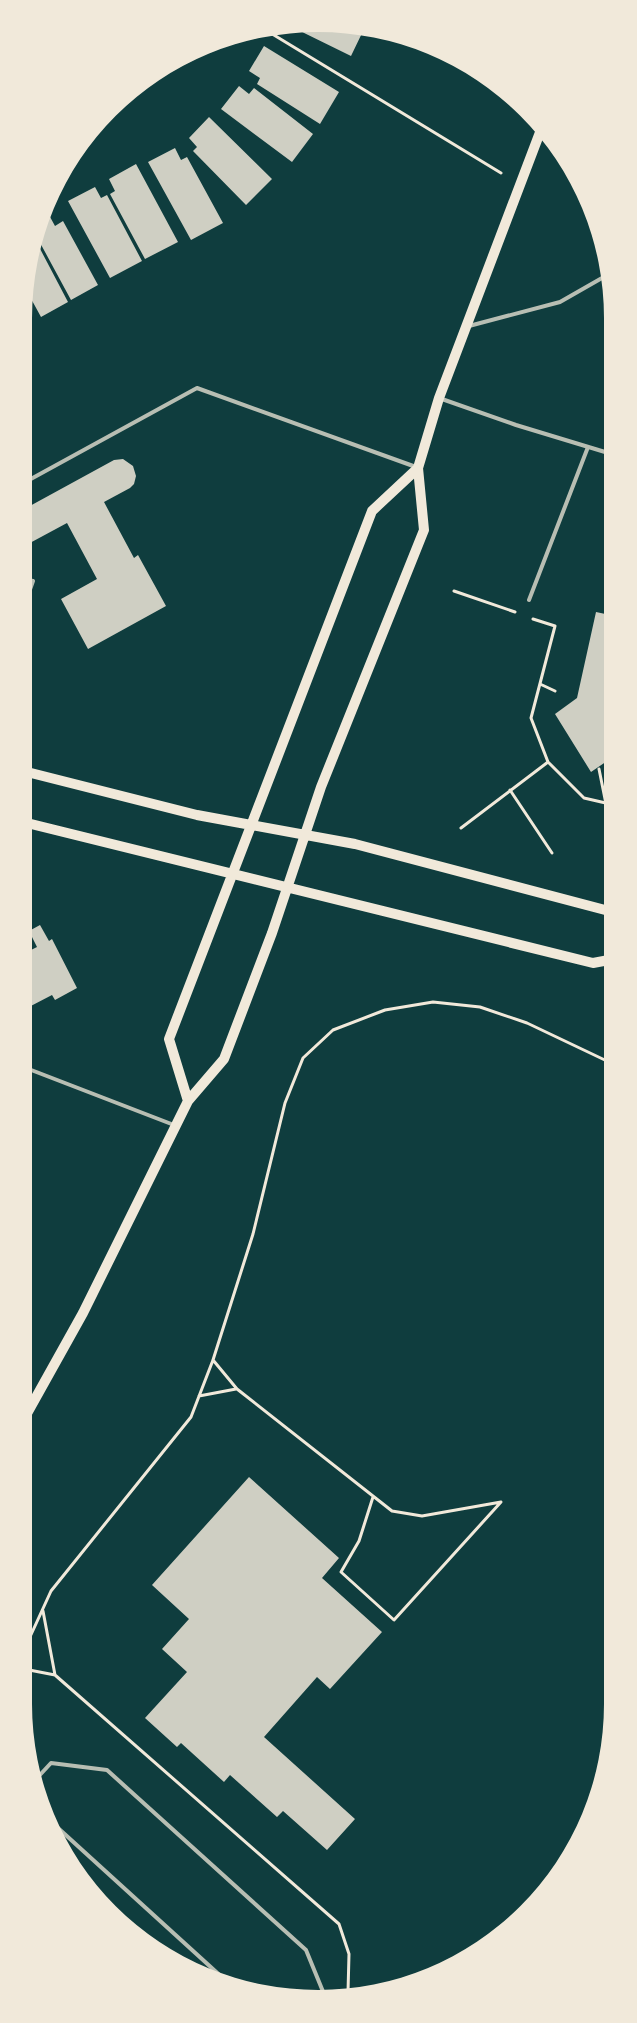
<svg xmlns="http://www.w3.org/2000/svg" width="637" height="2023" font-family="Roboto,sans-serif">
<style>
.building{fill:#cfcfc3}
.lines{fill:none;stroke-linecap:round;stroke-linejoin:round}
.path{stroke:#f1e9da;stroke-width:3}
.service{stroke:#b8beb3;stroke-width:4}
.secondary{stroke:#f1e9da;stroke-width:10}
</style>
<rect width="100%" height="100%" fill="#0f3d3e"/>
<!-- building -->
<path class="building" d="M296 29H364L351 56Z
M264 46 339 92 320 124 257 84 260 78 249 71Z
M239 86 249 94 254 88 313 134 292 162 221 109Z
M209 117 272 179 246 205 193 151 197 147 189 138Z
M175 148 181 160 187 157 223 223 191 240 148 162Z
M136 164 178 242 145 259 110 194 115 191 109 179Z
M95 187 101 198 107 195 142 261 110 278 68 201Z
M49 215 55 226 63 221 98 285 71 300 38 239Z
M37 243 68 302 41 317 29 295V261Z
M123 459 133 466 136 476 134 484 130 488 104 502 134 558 138 555 166 606 88 649 61 599 97 579 67 523 28 544V507L114 460Z
M596 612 610 615V759L591 772 555 714 577 698Z
M40 925 49 941 52 939 77 988 55 1000 52 995 27 1008V957L31 955 29 951 37 947 29 931Z
M249 1477 339 1558 322 1578 382 1632 330 1689 317 1677 264 1737 355 1819 327 1850 283 1811 277 1817 230 1775 224 1782 181 1743 177 1747 145 1718 187 1672 162 1649 189 1619 152 1585Z"/>
<g class="lines">
<!-- path -->
<path class="path" d="M264 29 501 173
M454 591 515 612
M533 619 555 626 531 718 548 762 584 798 610 804
M540 684 555 691
M599 769 606 804
M510 790 552 853
M461 828 548 762
M213 1360 237 1389 392 1511 422 1516 501 1502 394 1620 341 1572 359 1541 373 1497
M199 1396 236 1389
M43 1611 55 1675 339 1924 349 1954 348 1992
M24 1650 51 1591 191 1417 213 1360 253 1234 285 1103 303 1058 333 1030 385 1010 433 1002 480 1007 527 1023 609 1062
M24 1669 55 1675"/>
<!-- service -->
<path class="service" d="M469 326 560 302 609 274
M439 398 516 425 605 452 610 449
M29 480 197 388 416 467
M28 595 33 581 28 580
M529 600 588 447
M26 1068 174 1125
M38 1777 51 1763 107 1770 306 1950 324 1994
M47 1818 225 1980"/>
<!-- secondary -->
<path class="secondary" d="M27 772 197 815 355 844 609 911
M27 823 593 963 609 960
M188 1101 169 1039 372 511 418 468
M25 1417 83 1313 188 1101 224 1059 272 933 321 787 424 530 418 468 439 398 542 127"/>
</g>
<!-- crop -->
<path d="M0 0H637V2023H0ZM318 32H318A286 286 0 0 1 604 318V1704A286 286 0 0 1 318 1990H318A286 286 0 0 1 32 1704V318A286 286 0 0 1 318 32Z" fill="#f1e9da" fill-rule="evenodd"/>
</svg>
